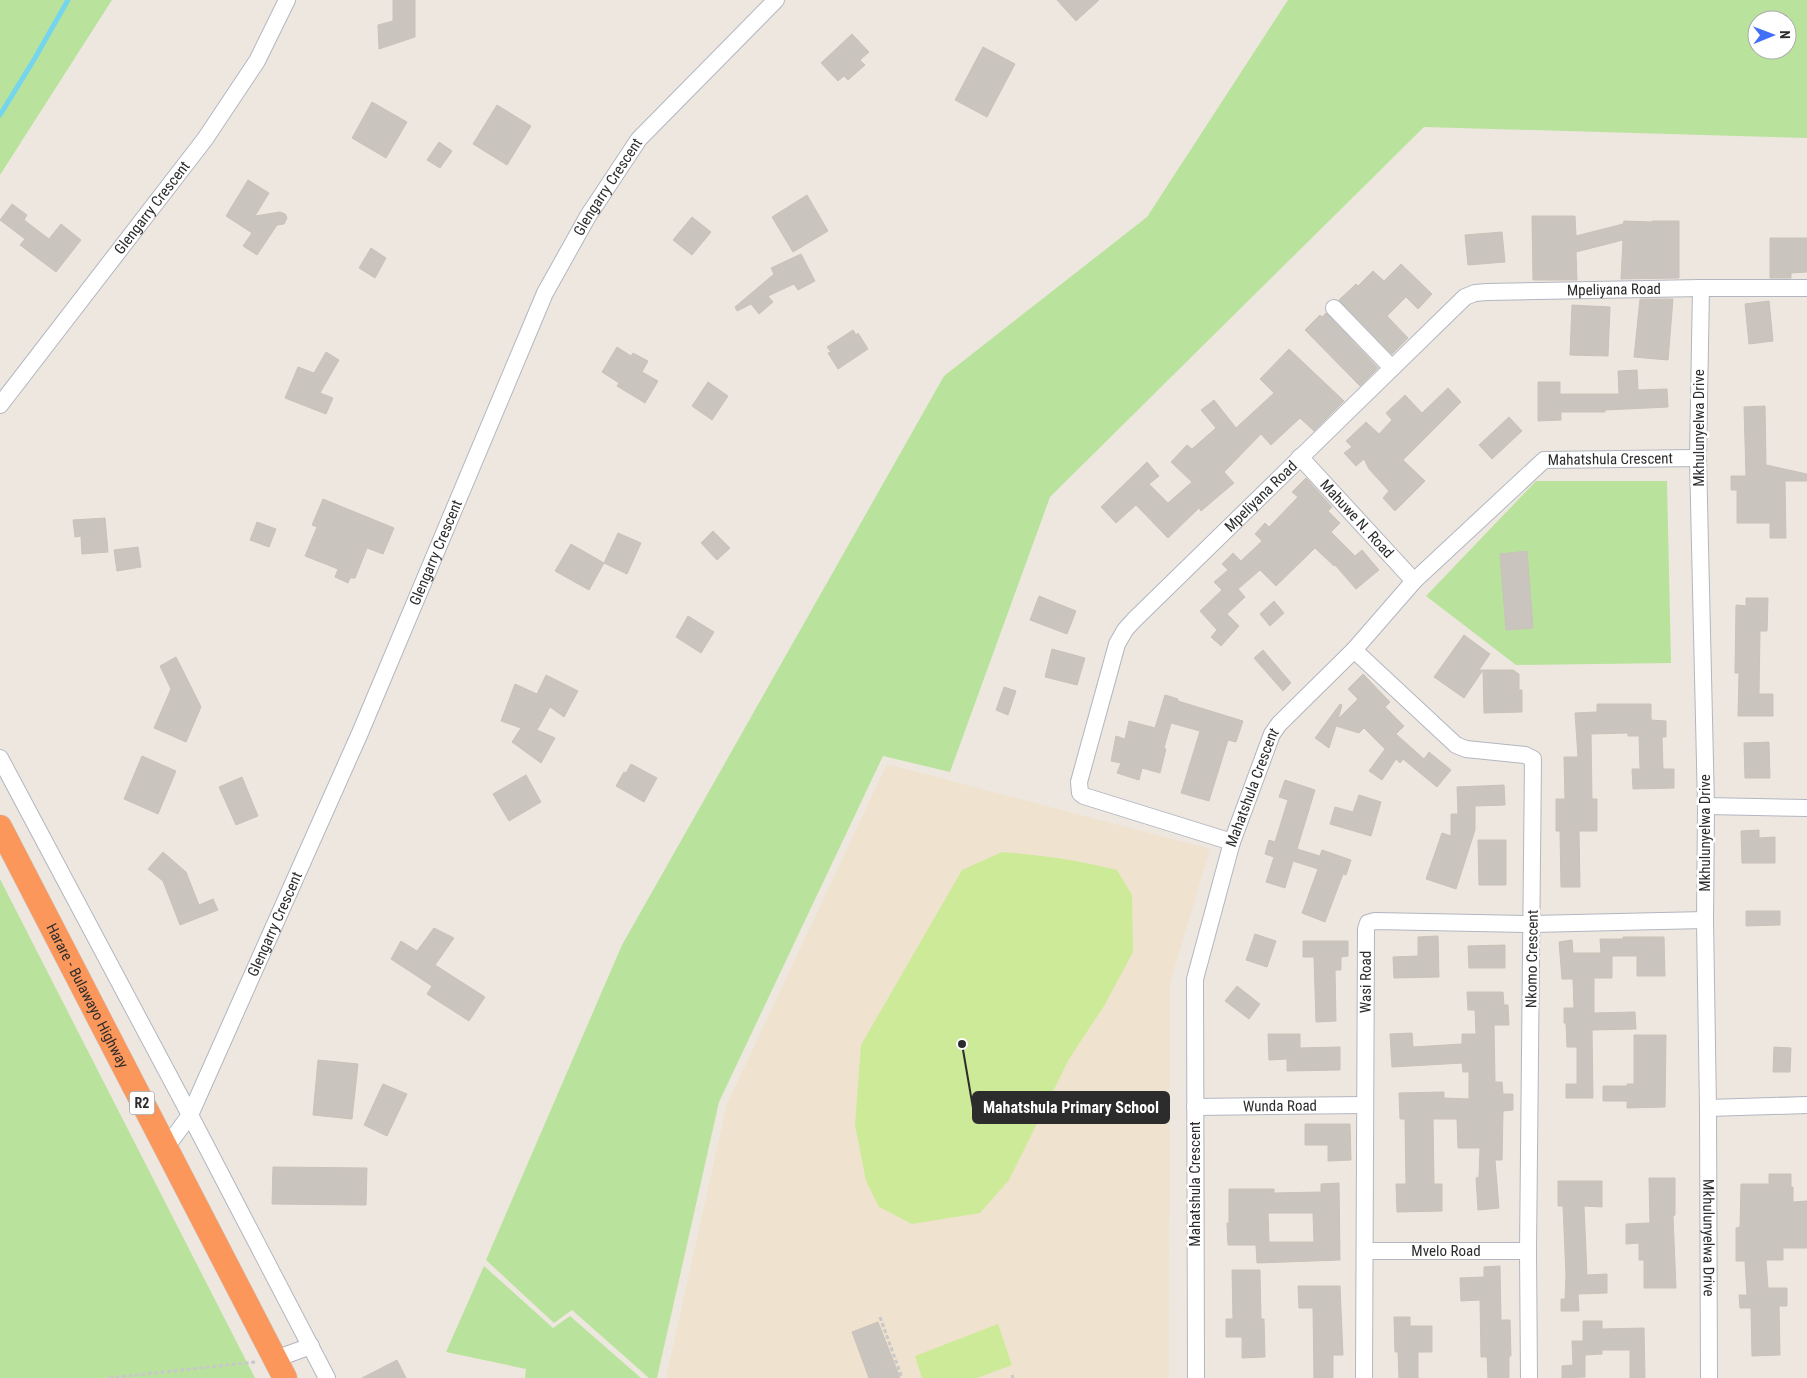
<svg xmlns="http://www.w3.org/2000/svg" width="1807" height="1378" font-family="'Roboto Condensed',sans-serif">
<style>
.education{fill:#efe3cf}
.green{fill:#b9e39d;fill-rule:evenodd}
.pitch{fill:#cdea99}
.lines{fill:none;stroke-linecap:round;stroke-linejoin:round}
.stream{stroke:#74d5ed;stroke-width:5}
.building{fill:#c9c4be;stroke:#c9c2b9;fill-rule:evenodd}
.minor-casing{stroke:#b2b6c0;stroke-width:18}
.highway-casing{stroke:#c8c8c8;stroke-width:25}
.path{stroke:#c8c8c8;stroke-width:3;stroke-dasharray:4 2.5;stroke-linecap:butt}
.minor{stroke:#fff;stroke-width:16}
.highway{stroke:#fc975c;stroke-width:24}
.labels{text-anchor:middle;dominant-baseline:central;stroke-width:5;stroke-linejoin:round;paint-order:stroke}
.shield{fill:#fff;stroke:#6b6b6b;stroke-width:1}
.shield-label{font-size:14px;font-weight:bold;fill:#2c2c2c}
.street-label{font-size:15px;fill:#2c2c2c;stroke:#fff}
.leader{fill:none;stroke:#2c2c2c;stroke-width:2}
.callout-dot{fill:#2c2c2c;stroke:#fff;stroke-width:2}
.callout{fill:#2c2c2c;stroke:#2c2c2c;stroke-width:2}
.callout-label{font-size:16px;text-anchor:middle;font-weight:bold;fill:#fff}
</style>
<rect width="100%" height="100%" fill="#eee7df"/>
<!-- education -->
<path class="education" d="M887 764 1210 849 1170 983 1169 1378H666L727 1104Z"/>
<!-- green -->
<path class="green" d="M0 0H112L0 175Z
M1288 0H1807V138L1424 127 1050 497 950 772 883 756 719 1102 657 1378H649L572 1310 554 1323 486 1260 622 945 944 376 1147 217ZM1757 20H1787V50H1757Z
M1536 481H1667L1671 663 1516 665 1426 596Z
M0 879 255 1378H0Z
M484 1266 553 1328 570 1316 641 1378H525L526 1369 446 1352Z"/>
<!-- pitch -->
<path class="pitch" d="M1002 852C1041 855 1079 860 1117 870L1132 895 1133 952 1104 1006 1069 1059 1009 1180 980 1213 912 1224 879 1207 866 1181 855 1125 861 1045 962 870Z
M998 1324 1012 1365 977 1378H922L915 1356Z"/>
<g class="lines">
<!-- stream -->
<path class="stream" d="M0 115 35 58 68 0"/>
</g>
<!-- building -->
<path class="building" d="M393 0H415V37L379 49 378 25 393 21Z
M1057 0H1099L1076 21Z
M852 34 869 52 860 60 865 65 848 80 844 76 838 81 821 63Z
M983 47 1015 64 987 117 955 100Z
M372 102 407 122 386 158 352 138Z
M497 105 531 126 507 165 473 144Z
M439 142 452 151 440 168 427 160Z
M248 180 269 193 255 216 280 212 285 214 287 218 284 224 277 225 257 255 243 246 252 233 226 216Z
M807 195 828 231 793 252 772 217Z
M12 204 27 215 24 220 49 239 61 224 81 240 56 272 20 245 25 239 0 220Z
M1532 216H1575L1576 236 1623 224 1624 221 1652 222V221H1679V278L1621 279 1623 240 1576 252 1577 280H1533Z
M692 217 711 232 692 255 673 240Z
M1502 232 1505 262 1468 265 1465 235Z
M1770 238H1807V272L1791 273V278H1770Z
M371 248 386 258 375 278 359 268Z
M801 254 815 281 798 290 794 284 768 296 773 302 759 314 751 304 737 311 735 307 774 274 771 268Z
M1401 264 1432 294 1418 309 1406 297 1387 316 1408 338 1392 354 1339 300 1356 284 1358 286 1373 271 1384 281Z
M1640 299H1673L1668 360 1634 357Z
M1769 301 1773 341 1749 344 1745 304Z
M1572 305 1610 307 1608 356 1570 355Z
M1326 313 1378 368 1360 386 1305 330 1320 315 1322 317Z
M853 330 856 335 858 333 868 349 838 369 828 353 831 352 827 347Z
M617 347 631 356 633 353 648 361 642 372 658 381 645 403 617 386 619 383 602 372Z
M1289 349 1344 401 1314 431 1300 418 1271 445 1261 434 1224 472 1234 483 1201 511 1199 508 1168 538 1136 505 1116 523 1101 507 1147 462 1159 476 1149 484 1168 503 1192 482 1171 462 1187 445 1192 449 1216 428 1201 410 1214 400 1236 428 1274 393 1260 379Z
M326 352 339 360 320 393 333 398 326 414 285 398 298 367 314 373Z
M1637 370 1638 390 1667 389 1668 407 1605 410V412H1561V420L1538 421V382H1560V394H1619L1618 371Z
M708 382 728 396 712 420 692 406Z
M1448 388 1461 402 1403 460 1425 481 1395 511 1383 498 1389 491 1369 469 1364 459 1356 466 1344 453 1352 447 1346 441 1366 422 1379 434 1392 420 1386 413 1405 395 1422 413Z
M1765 406 1766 465 1807 474V481H1785L1786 538H1770V523H1737V490H1731V476H1746L1744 407Z
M1509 417 1522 431 1492 459 1479 445Z
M1306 478 1332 507 1328 511 1340 523 1331 532 1355 556 1362 550 1379 570 1356 589 1335 565 1334 566 1315 548 1276 586 1260 570 1238 589 1245 597 1227 614 1239 626 1221 646 1211 637 1217 630 1200 611 1222 590 1214 582 1228 570 1222 564 1233 553 1241 561 1262 541 1255 534 1265 523 1269 527 1298 497 1292 492Z
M323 499 394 528 383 554 367 548 355 578H350L348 583 335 577 338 569 305 556 317 527 312 525Z
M105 518 108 552 82 554 81 536 75 537 73 520Z
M257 522 276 529 269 547 250 540Z
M713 531 730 548 717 560 701 543Z
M618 533 641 543 627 574 604 563Z
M571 544 604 563 589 590 555 571Z
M138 547 141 567 117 571 114 550Z
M1527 551 1533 628 1506 630 1500 554Z
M1039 596 1076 611 1067 634 1030 620Z
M1746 598H1768L1767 631H1760L1759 694H1773V716H1738L1739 673H1735L1736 605 1746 606Z
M1274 601 1284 613 1270 626 1260 614Z
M688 616 714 632 701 653 676 637Z
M1464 635 1490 654 1479 670H1483L1464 698 1434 677Z
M1052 649 1085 658 1077 685 1045 677Z
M1263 650 1291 683 1283 691 1254 658Z
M176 657 201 707 186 742 154 728 171 689 160 666Z
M1483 670H1513L1519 674V690H1522V712L1484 713Z
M1363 674 1390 702 1385 707 1404 726 1396 734 1424 759 1429 752 1451 770 1437 787 1403 759 1400 763 1396 759 1382 780 1369 771 1385 749 1364 728 1359 733 1336 726 1329 748 1315 738 1340 704 1342 705 1338 719 1358 699 1348 689Z
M546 675 578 691 564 717 550 707 537 730 555 738 541 763 512 742 521 728 501 721 515 684 537 694Z
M1004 687 1016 691 1008 715 996 710Z
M1165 695 1178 699V701L1243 721 1236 742 1228 740 1209 801 1181 793 1200 731 1171 723 1164 748 1166 749 1160 773 1142 768 1139 780 1117 773 1121 763 1111 761 1116 736 1125 739 1129 721 1155 728Z
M1597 704H1651V720L1666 721V737H1662L1663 769H1674V788L1633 789 1632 769H1640L1639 736H1628V733L1591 734 1592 799H1597V831H1579L1580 887H1561L1560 831H1556V799H1565L1564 757H1578L1575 713 1597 712Z
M1769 742 1770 778H1745L1744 743Z
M142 756 176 771 158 814 124 799Z
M631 764 657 778 644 802 616 786 624 772 626 773Z
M526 775 541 802 509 821 493 794Z
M242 777 258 816 236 825 219 787Z
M1285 780 1315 790 1297 849 1320 856 1322 850 1351 860 1346 875 1343 874 1325 922 1302 913 1318 869 1293 861 1285 888 1266 882 1274 857 1265 854 1269 840 1275 842 1288 800 1279 797Z
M1504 785 1505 805 1475 806V830L1456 889 1426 879 1442 833 1451 836V814H1458L1457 787Z
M1359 795 1381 802 1371 836 1330 824 1335 807 1353 812Z
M1759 830V838L1775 837V863H1742L1741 831Z
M1478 840H1506V885H1479Z
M163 852 186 872 199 905 213 899 218 910 180 925 163 881 148 869Z
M1746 911H1780V925L1746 926Z
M434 928 454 938 435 965 485 997 469 1021 427 994 432 986 391 959 401 941 417 951Z
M1255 934 1276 941 1267 967 1246 960Z
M1438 936 1439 977 1394 978 1393 957 1418 956V937Z
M1623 937H1664L1665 976H1637V956H1612V978H1594V1013L1635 1012 1636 1029 1592 1030 1593 1098H1566V1084H1577V1047H1567L1566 1023H1564V1008H1574L1573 979H1562L1559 942 1572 940 1573 953H1601L1600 939H1623Z
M1303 941H1348V956L1341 957V970H1335L1336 1021 1316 1022 1314 957H1303Z
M1505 945V968H1469L1468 946Z
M1237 986 1260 1004 1249 1019 1225 1001Z
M1467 992H1503L1504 1005H1508L1509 1025H1494L1495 1082H1502L1503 1094H1513V1110L1503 1111 1502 1160H1495L1499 1208 1478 1210 1476 1178 1479 1177 1480 1148H1458L1457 1119H1433L1434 1184H1442V1211L1397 1212 1396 1184H1406L1405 1119H1400L1399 1093 1444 1092V1098L1469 1099V1072H1463L1462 1063 1392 1067 1390 1034 1412 1033 1413 1047 1462 1044V1034H1476L1475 1010H1468Z
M1268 1034H1300V1048L1340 1047V1070L1287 1071V1059L1269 1060Z
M1634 1035H1666L1665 1107 1627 1108V1101H1603V1086H1627V1084H1634Z
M1774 1047 1791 1048 1790 1072H1773Z
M318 1060 358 1064 352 1119 313 1115Z
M383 1084 407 1094 387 1136 364 1125Z
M1305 1124H1350L1351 1160 1328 1161V1145H1305Z
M273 1167 367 1168 366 1205 272 1204Z
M1769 1174H1791V1187H1793V1202L1807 1201V1248H1783V1260H1766L1768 1288H1787V1306H1779L1780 1355 1752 1356 1751 1308H1740L1739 1295H1747L1745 1261H1736V1228L1740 1227 1741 1184H1769Z
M1649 1178H1675V1215L1673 1216 1676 1288H1644V1260H1639V1243L1626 1244V1224L1650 1223Z
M1558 1181H1602V1207L1584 1206 1587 1275 1607 1274V1293L1578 1294 1579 1311H1561V1299H1565L1566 1275 1563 1206H1558Z
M1339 1183 1340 1260 1257 1263 1256 1245H1228L1227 1223H1229V1189H1274V1193L1321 1192V1184ZM1268 1213H1313L1314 1242H1269Z
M1500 1266 1501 1320H1510L1511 1356H1509V1378H1488L1487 1357H1481L1480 1300 1461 1301 1460 1278 1484 1277V1267Z
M1232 1270H1260L1261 1319H1264L1265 1357 1242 1358V1337H1226V1319H1233Z
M1298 1286H1340L1343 1355H1333V1378H1314L1313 1308H1299Z
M1394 1317H1410V1326H1432V1352H1418V1378H1399L1398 1352H1395Z
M1583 1321H1602V1329L1644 1328 1645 1378H1630V1350H1602V1354L1585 1355V1377L1562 1378V1366L1573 1365 1572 1341H1583Z
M878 1322 900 1378H869L852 1332Z
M397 1360 406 1378H362Z"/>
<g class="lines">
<defs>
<g id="minor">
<path id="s1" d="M1701 288 1698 458 1706 806 1705 920 1708 1108 1709 1378"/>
<path d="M1334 308 1392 368"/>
<path id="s2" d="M0 405 205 139 257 61 287 0"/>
<path id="s3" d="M1300 457 1414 581"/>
<path d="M1354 650 1456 745 1466 749 1525 755 1533 759 1528 1251 1529 1378"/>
<path d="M0 758 190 1115 327 1378"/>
<path d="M1706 806 1807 808"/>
<path id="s4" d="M1232 842 1084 796 1080 793 1079 782 1117 644 1125 630 1134 620 1465 297 1475 293 1487 292 1701 288H1807"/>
<path id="s5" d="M1195 1107 1365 1105"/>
<path d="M1708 1108 1807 1105"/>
<path id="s6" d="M165 1149 190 1115 360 733 545 293 588 216 639 139 776 0"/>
<path id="s7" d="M1365 1251H1528"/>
<path d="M275 1359 311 1346"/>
<path id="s8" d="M1196 1378 1195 979 1232 842 1272 734 1279 724 1354 650 1414 581 1544 460 1698 458"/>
<path id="s9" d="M1364 1378 1366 929 1368 923 1375 921 1532 924 1705 920"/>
</g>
<g id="highway">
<path id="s10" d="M0 827 285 1378"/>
</g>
</defs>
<!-- minor casing -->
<use href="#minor" class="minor-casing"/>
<!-- highway casing -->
<use href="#highway" class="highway-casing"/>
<!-- path -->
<path class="path" d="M880 1317 902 1378
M1012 1375 1013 1378
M109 1378 255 1362"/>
<!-- minor -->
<use href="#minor" class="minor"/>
<!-- highway -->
<use href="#highway" class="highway"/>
</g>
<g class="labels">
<!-- shield labels -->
<rect class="shield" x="129.5" y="1091.5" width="25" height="23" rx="4"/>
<g class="shield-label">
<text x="142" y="1103">R2</text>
</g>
<!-- street labels -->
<g class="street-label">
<text stroke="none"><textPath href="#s6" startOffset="1061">Glengarry Crescent</textPath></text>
<text stroke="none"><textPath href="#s2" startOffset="249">Glengarry Crescent</textPath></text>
<text stroke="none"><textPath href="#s4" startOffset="956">Mpeliyana Road</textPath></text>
<text transform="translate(1699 428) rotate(-90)">Mkhulunyelwa Drive</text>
<text stroke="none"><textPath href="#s8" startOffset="1109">Mahatshula Crescent</textPath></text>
<text stroke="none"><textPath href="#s4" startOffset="521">Mpeliyana Road</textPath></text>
<text stroke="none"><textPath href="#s3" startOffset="84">Mahuwe N. Road</textPath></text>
<text stroke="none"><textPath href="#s6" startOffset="656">Glengarry Crescent</textPath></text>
<text stroke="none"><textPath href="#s8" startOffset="599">Mahatshula Crescent</textPath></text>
<text transform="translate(1705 833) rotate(-90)">Mkhulunyelwa Drive</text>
<text stroke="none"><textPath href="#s6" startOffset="251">Glengarry Crescent</textPath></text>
<text transform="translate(1532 959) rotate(-89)">Nkomo Crescent</text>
<text stroke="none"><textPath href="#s9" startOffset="396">Wasi Road</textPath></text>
<text stroke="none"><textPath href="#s10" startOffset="190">Harare - Bulawayo Highway</textPath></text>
<text stroke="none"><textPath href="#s5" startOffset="85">Wunda Road</textPath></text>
<text transform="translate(1195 1184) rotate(-90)">Mahatshula Crescent</text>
<text stroke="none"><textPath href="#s1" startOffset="950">Mkhulunyelwa Drive</textPath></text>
<text stroke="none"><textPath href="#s7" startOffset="81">Mvelo Road</textPath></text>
</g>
</g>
<!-- callouts -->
<path class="leader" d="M962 1044L973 1108"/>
<circle class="callout-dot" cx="962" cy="1044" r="5"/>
<rect class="callout" x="973" y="1092" width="196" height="31" rx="5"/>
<g class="callout-label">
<text x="1071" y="1113">Mahatshula Primary School</text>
</g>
<!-- north arrow -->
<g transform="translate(1772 35) rotate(89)"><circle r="24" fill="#ffffff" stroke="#ababab"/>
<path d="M0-4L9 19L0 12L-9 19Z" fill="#426ff8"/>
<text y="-8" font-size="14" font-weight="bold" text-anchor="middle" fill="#2c2c2c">N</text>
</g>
</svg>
